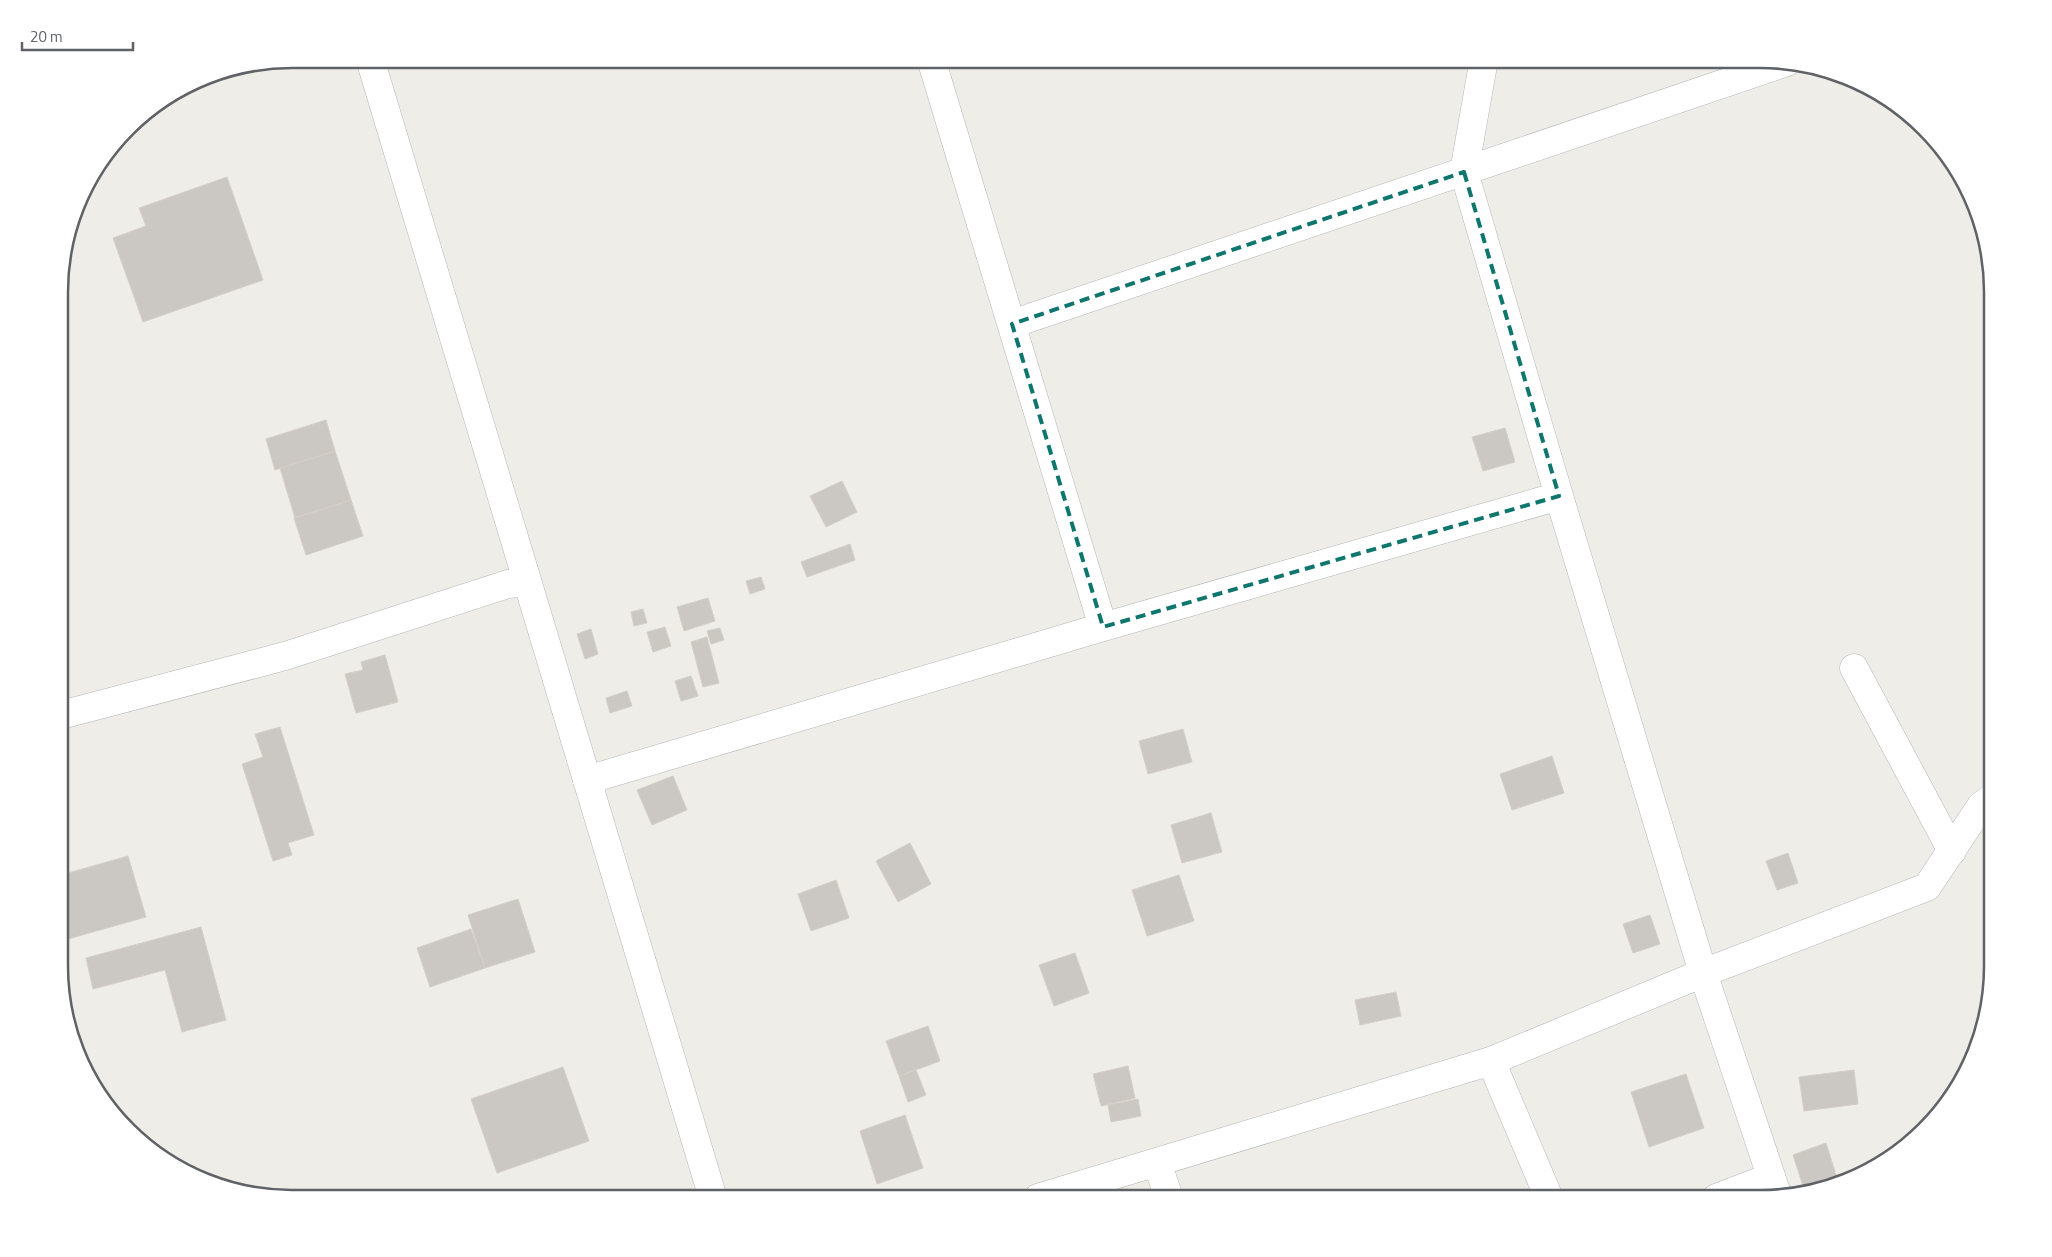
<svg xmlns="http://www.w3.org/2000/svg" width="2052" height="1257" font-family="'Titillium Web',sans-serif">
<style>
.building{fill:#cbc8c4;stroke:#d4cfc6}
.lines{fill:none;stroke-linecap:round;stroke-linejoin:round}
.minor-casing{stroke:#b4b7ba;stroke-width:29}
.tertiary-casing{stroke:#b4b7ba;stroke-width:29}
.minor{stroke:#fff;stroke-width:28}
.tertiary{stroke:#fff;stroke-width:28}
.marked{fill:none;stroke:#0f766e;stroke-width:4;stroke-dasharray:10 6;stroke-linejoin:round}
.rim{fill:none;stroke:#5f6266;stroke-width:2.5}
</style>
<rect width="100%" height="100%" fill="#efede7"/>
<!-- building -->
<path class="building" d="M227 177 263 280 143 322 113 238 146 226 139 208Z
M326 420 335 451 275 470 266 439Z
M1505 428 1515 462 1483 471 1472 437Z
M335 451 351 500 295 518 280 468Z
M842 481 857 512 826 527 810 496Z
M351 500 363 536 306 555 294 518Z
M850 544 855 560 807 577 801 562Z
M761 577 765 589 750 594 746 581Z
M708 598 715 621 684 631 677 607Z
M643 609 647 623 634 626 631 612Z
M665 627 671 646 653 652 647 632Z
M720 628 724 640 711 644 707 631Z
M591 629 598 654 585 659 577 634Z
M707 637 719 683 703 687 691 642Z
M385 655 398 702 356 713 345 674 363 670 361 662Z
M691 676 698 696 681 701 675 681Z
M627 691 632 706 610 713 606 698Z
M280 727 314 835 288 843 292 855 273 861 242 764 263 757 255 734Z
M1183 729 1192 762 1148 774 1139 741Z
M1552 756 1564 793 1512 810 1500 774Z
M673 776 687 810 652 825 637 790Z
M1211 813 1222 852 1182 863 1171 825Z
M910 843 931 884 898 902 876 861Z
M1788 853 1798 883 1777 890 1766 861Z
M128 856 146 917 61 941V875Z
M1179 875 1194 921 1147 936 1132 890Z
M836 880 849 918 811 931 798 894Z
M518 899 535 952 485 968 468 915Z
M1650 915 1660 944 1633 953 1623 924Z
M201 927 226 1020 182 1032 165 970 93 989 86 958Z
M471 929 485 968 430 987 417 948Z
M1075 953 1089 993 1054 1006 1039 965Z
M1396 992 1401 1016 1360 1025 1355 1000Z
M928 1026 940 1061 899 1076 886 1041Z
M1128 1066 1135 1098 1101 1106 1093 1074Z
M563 1067 589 1141 497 1173 471 1099Z
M916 1070 926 1095 908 1102 899 1076Z
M1854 1070 1858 1104 1804 1111 1799 1077Z
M1686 1074 1704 1128 1649 1147 1631 1092Z
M1138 1099 1141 1116 1111 1122 1108 1105Z
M905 1115 923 1168 877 1184 860 1131Z
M1826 1143 1836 1175 1803 1186 1793 1155Z"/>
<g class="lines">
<defs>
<path id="minor" d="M931 59 1103 627
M1484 59 1464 172 1559 496 1703 973 1778 1197
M1012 324 1787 62
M1854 668 1952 851
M61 715 285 656 508 584 527 582
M587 780 1103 627 1559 496
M1491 1061 1549 1198
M1157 1162 1169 1198
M1038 1198 1491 1061 1703 973 1927 887 1981 806 1993 797
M1716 1198 1771 1177"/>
<path id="tertiary" d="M370 59 713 1198"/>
</defs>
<!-- minor casing -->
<use href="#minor" class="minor-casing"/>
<!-- tertiary casing -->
<use href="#tertiary" class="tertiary-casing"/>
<!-- minor -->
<use href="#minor" class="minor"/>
<!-- tertiary -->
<use href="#tertiary" class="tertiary"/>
</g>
<!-- marked area -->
<path class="marked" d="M1464 172 1559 496 1103 627 1012 324Z"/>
<!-- crop -->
<path d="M0 0H2052V1257H0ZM292 68H1760A224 224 0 0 1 1984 292V966A224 224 0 0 1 1760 1190H292A224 224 0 0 1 68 966V292A224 224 0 0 1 292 68Z" fill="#fff" fill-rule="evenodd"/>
<path class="rim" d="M292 68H1760A224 224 0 0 1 1984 292V966A224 224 0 0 1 1760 1190H292A224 224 0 0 1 68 966V292A224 224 0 0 1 292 68Z"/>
<!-- scale -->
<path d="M22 42v8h111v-8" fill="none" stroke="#5f6266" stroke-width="2.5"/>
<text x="30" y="42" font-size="15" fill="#5f6266" stroke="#ffffff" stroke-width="4" paint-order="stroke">20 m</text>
</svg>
